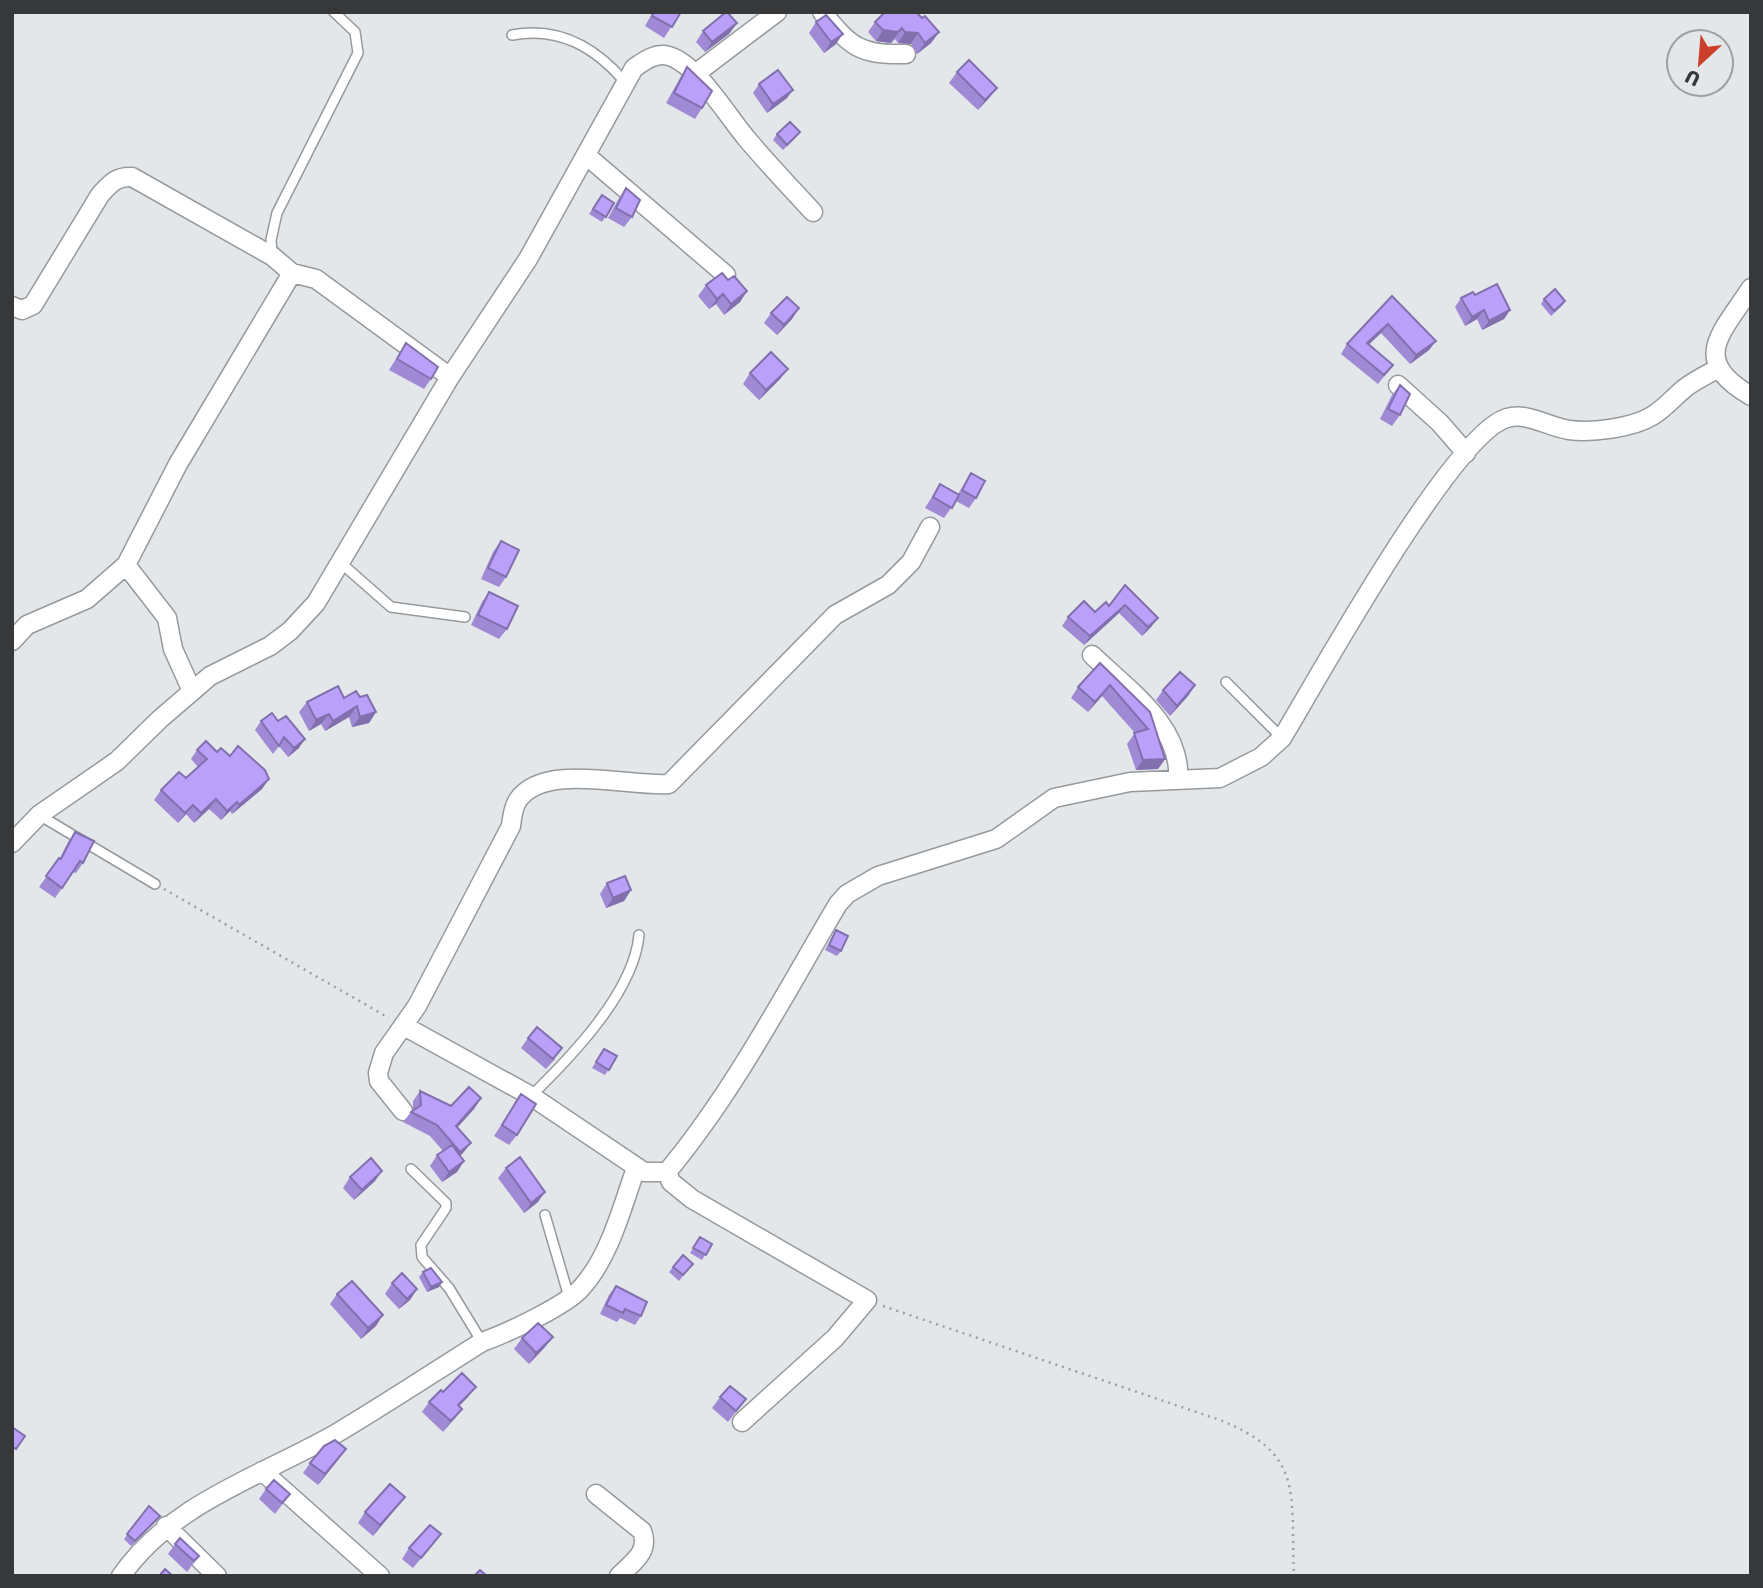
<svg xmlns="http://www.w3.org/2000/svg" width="1763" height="1588" font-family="Rubik,sans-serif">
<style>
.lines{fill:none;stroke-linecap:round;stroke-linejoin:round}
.service-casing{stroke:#969a9d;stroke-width:12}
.minor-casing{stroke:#969a9d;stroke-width:21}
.path{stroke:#9d9fa2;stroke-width:2.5;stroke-dasharray:2 5;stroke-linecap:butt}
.service{stroke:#fff;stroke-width:9}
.minor{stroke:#fff;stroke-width:18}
.wall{fill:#a08ad5}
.shaded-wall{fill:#8270ae}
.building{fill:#baa0f8;stroke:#8270ae;stroke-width:2}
</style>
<rect width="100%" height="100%" fill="#e3e7ea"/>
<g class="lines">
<defs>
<path id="service" d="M512 35C559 26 595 47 625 82
M272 255 271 240 277 213 358 53 355 32 334 12
M341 563 391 607 465 617
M1226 682 1282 738
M39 815 155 884
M531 1096C571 1057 634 992 639 935
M411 1169 446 1203V1208L421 1245 422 1257 449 1288 482 1342
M545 1215 569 1297"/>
<path id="minor" d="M822 12C851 47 859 55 906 54
M695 74 777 12
M587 156 726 275
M1751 288C1721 334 1689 360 1751 396
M12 306 22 310 33 305 100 195C110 184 116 176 132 177L272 256 292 273 316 279 450 377
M1398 385 1440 423 1466 453
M126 565 167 618 173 649 192 691
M12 641 27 625 87 599 126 565 178 464 292 273
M1092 655C1126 688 1182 726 1178 779
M12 843 39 815 117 761 160 719 210 676 270 646 290 631 316 603 450 377 528 259 634 68C644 61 656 52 669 56 697 64 728 117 747 139 768 164 791 188 813 212
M404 1026 531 1096 644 1172H667C735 1090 784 995 838 904L847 894 878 876 996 839 1054 798 1130 782 1220 778 1261 757 1282 738C1317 680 1453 433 1507 418 1528 412 1548 427 1569 430 1592 433 1632 428 1652 416 1664 409 1674 397 1685 388 1694 381 1706 375 1717 369
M403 1111 379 1081 378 1073 384 1053 417 1006 511 826C512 818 513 807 518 800 544 762 629 787 669 784L835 615 888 585 911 562 930 527
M667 1172 671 1182 692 1199 867 1300 835 1338 742 1422
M262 1471 380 1576
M596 1494 642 1531C650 1552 633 1562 619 1576
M166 1526 217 1576
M121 1576C173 1502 262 1476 337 1433 386 1404 434 1372 482 1342 505 1334 568 1305 582 1287 610 1256 622 1207 636 1168"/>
</defs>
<!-- service casing -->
<use href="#service" class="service-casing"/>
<!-- minor casing -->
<use href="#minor" class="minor-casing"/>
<!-- path -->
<path class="path" d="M164 889 389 1018
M883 1306 1217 1419C1306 1453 1290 1493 1294 1576"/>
<!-- service -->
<use href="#service" class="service"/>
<!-- minor -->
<use href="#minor" class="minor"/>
</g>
<!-- wall -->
<path class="wall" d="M653 12H681L664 38 645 26Z
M922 18 939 32 931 43 917 54 911 44 898 43 895 39 891 43 876 41 868 32 875 22Z
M816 22 836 44 824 53 809 33Z
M737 23 729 34 705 52 696 42 703 31Z
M687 67 702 108 695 119 666 103 680 78Z
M957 72 997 88 989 98 978 110 949 83Z
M759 84 787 98 767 113 753 93Z
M800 132 796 137 783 150 773 140 777 134Z
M626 188 632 217 624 227 608 218 619 198Z
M602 195 614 203 602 222 589 214Z
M728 280 747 291 740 302 724 315 716 304 709 309 698 296 706 285Z
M1475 295 1510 310 1504 319 1482 330 1477 319 1465 326 1455 307 1461 298Z
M1392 296 1436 341 1429 350 1410 364 1381 333 1369 344 1393 365 1378 384 1341 354 1347 344Z
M1544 299 1565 301 1562 306 1551 316 1541 304Z
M799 308 792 319 777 335 764 323 771 313Z
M406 343 431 379 424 389 389 370Z
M788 369 780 379 759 400 743 384 750 373Z
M1400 385V415L1392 426 1380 419 1392 395Z
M971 473 976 498 969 508 956 501 944 518 925 508 940 484 958 494Z
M501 541 506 577 499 587 481 579 493 552Z
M1125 585 1158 618 1151 627 1142 636 1119 613 1084 645 1062 626 1068 617 1095 612 1109 606Z
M489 592 507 629 499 639 471 625 482 602Z
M1100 663 1150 712 1165 759 1158 769 1136 770 1127 744 1135 733 1102 696 1088 712 1071 698 1078 687Z
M1195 685 1188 696 1170 716 1156 700 1163 690Z
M360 697 376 712 369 723 352 727 349 717 325 731 321 724 309 731 299 712 307 702Z
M272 713 299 748 288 757 279 746 273 754 255 730 261 721Z
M197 750 217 752 262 789 232 814 230 811 221 820 209 809 194 823 186 814 178 823 154 800 161 790 186 778 198 767 191 759Z
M75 832 83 863 76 873 73 872 55 898 39 887 60 858 68 842Z
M607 883 631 890 624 901 606 908 600 894Z
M836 930 841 951 837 956 825 950Z
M528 1038 555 1059 546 1069 521 1048Z
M604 1049 617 1056 605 1075 592 1068Z
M420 1091 451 1106 481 1098 474 1109 457 1127 471 1143 460 1156 464 1161 457 1172 442 1182 430 1166 437 1155 443 1151 430 1136 403 1122 411 1112 413 1110V1101Z
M521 1094 517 1135 509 1145 494 1136Z
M506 1168 538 1202 524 1213 498 1178Z
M350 1177 375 1181 354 1200 343 1188Z
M700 1237 712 1244 702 1260 690 1253Z
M693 1264 679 1281 669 1272 673 1267Z
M423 1272 442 1282 439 1287 427 1292 419 1277Z
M392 1283 417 1289 410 1300 399 1309 385 1294Z
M616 1286 641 1316 635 1325 620 1318 617 1322 600 1314 609 1295Z
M337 1294 376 1326 361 1339 330 1304Z
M553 1337 545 1347 529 1364 514 1349 522 1338Z
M443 1392 468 1397 459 1406 462 1409 443 1432 422 1412 429 1402Z
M720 1397 746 1399 728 1422 712 1408Z
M346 1449 318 1485 303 1473 310 1463Z
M266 1489 290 1494 275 1514 259 1499Z
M149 1506 160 1516 156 1521 131 1546 124 1539Z
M397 1507 373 1536 358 1523 365 1512Z
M441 1534 413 1568 402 1559 409 1548Z
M175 1544 199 1556 187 1572 168 1554Z"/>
<!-- shaded-wall -->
<path class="shaded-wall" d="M737 23 729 34 705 52 712 42Z
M902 28 891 43 876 41 883 30Z
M905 32 918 33 911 44 898 43Z
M939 32 931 43 917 54 925 43Z
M843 34 836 44 824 53 831 42Z
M997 88 989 98 978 110 985 100Z
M793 90 787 98 767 113 773 104Z
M747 291 740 302 724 315 731 304Z
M723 294 716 304 709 309 717 299Z
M799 308 792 319 777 335 784 325Z
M1484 310 1477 319 1465 326 1472 317Z
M1510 310 1504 319 1482 330 1489 321Z
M1388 324 1381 333 1361 352 1367 343Z
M1436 341 1429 350 1410 364 1416 355Z
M788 369 780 379 759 400 766 390Z
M1125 605 1119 613 1084 645 1090 636Z
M1158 618 1151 627 1142 636 1148 627Z
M1110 685 1102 696 1088 712 1095 702Z
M1195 685 1188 696 1170 716 1177 706Z
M357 706 349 717 325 731 333 721Z
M376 712 369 723 352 727 360 717Z
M329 714 321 724 309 731 316 720Z
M305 739 299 748 288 757 294 748Z
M1165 759 1158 769 1136 770 1143 760Z
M269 779 262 789 232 814 239 805Z
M216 799 209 809 194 823 201 813Z
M237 802 230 811 221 820 227 811Z
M193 805 186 814 178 823 185 813Z
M631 890 624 901 606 908 613 898Z
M481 1098 474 1109 449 1137 456 1126Z
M471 1143 463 1153 453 1162 460 1152Z
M464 1161 457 1172 442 1182 449 1172Z
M382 1171 375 1181 354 1200 362 1190Z
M545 1192 538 1202 524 1213 531 1203Z
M442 1282 439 1287 427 1292 431 1287Z
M417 1289 410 1300 399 1309 407 1299Z
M383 1315 376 1326 361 1339 368 1328Z
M553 1337 545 1347 529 1364 536 1353Z
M476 1387 468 1397 450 1415 458 1405Z
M462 1409 454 1419 443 1432 451 1421Z
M346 1449 338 1460 318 1485 325 1474Z
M405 1497 397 1507 373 1536 380 1525Z
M160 1516 156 1521 131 1546 135 1541Z"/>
<!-- building -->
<path class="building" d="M654 12H681L672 27 652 16Z
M726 12H727L737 23 712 42 703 31Z
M885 12H916L922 18 925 16 939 32 925 43 918 33 905 32 902 28 898 32 883 30 875 22Z
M826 15 843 34 831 42 816 22Z
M969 60 997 88 985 100 957 72Z
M687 67 712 91 702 108 674 93Z
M778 70 793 90 773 104 759 84Z
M790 122 800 132 787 145 777 134Z
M626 188 640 200 632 217 616 208Z
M602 195 614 203 606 217 593 209Z
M722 273 728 280 734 276 747 291 731 304 723 294 717 299 706 285Z
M1497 284 1510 310 1489 321 1484 310 1472 317 1461 298 1473 292 1475 295Z
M1555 289 1565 301 1554 311 1544 299Z
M1392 296 1436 341 1416 355 1388 324 1367 343 1393 365 1384 375 1347 344Z
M787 297 799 308 784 325 771 313Z
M406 343 438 367 431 379 397 359Z
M771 352 788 369 766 390 750 373Z
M1400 385 1410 394 1400 415 1388 409Z
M971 473 985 481 976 498 962 490Z
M940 484 959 495 952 508 933 497Z
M501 541 519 550 506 577 488 568Z
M1125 585 1158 618 1148 627 1125 605 1090 636 1068 617 1084 601 1095 612 1106 602 1109 606Z
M489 592 518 606 507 629 478 615Z
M1100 663 1150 712 1165 759 1143 760 1134 733 1148 729 1110 685 1095 702 1078 687Z
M1180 672 1195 685 1177 706 1163 690Z
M338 686 344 698 356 691 360 697 367 695 376 712 360 717 357 706 333 721 329 714 316 720 307 702Z
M272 713 278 721 286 716 305 739 294 748 284 737 279 746 261 721Z
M206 741 217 752 221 748 230 756 238 746 265 770 269 779 239 805 237 802 227 811 216 799 201 813 193 805 185 813 161 790 179 772 186 778 207 759 197 750Z
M75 832 94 841 83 863 80 861 62 888 46 876 59 858 61 859Z
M625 876 631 890 613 898 607 883Z
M836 930 848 936 841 951 829 945Z
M537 1027 562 1048 553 1059 528 1038Z
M604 1049 617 1056 609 1070 596 1062Z
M469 1087 481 1098 456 1126 471 1143 460 1152 437 1125 411 1112 421 1105 420 1091 451 1106Z
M521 1094 536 1104 517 1135 502 1125Z
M452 1145 464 1161 449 1172 437 1155Z
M520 1157 545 1192 531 1203 506 1168Z
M371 1158 382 1171 362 1190 350 1177Z
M700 1237 712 1244 706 1255 693 1248Z
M683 1255 693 1264 683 1275 673 1267Z
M431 1268 442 1282 431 1287 423 1272Z
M402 1273 417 1289 407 1299 392 1283Z
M352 1281 383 1315 368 1328 337 1294Z
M616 1286 647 1302 641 1316 625 1309 623 1313 606 1305Z
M538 1323 553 1337 536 1353 522 1338Z
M462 1373 476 1387 458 1405 462 1409 451 1421 429 1402 441 1390 443 1392Z
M730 1386 746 1399 736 1411 720 1397Z
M12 1427 25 1436 16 1449 12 1447Z
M335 1440 346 1449 325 1474 310 1463 324 1446Z
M274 1480 290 1494 282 1503 266 1489Z
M390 1484 405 1497 380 1525 365 1512Z
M149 1506 160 1516 135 1541 127 1534Z
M430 1525 441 1534 421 1558 409 1548Z
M180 1538 199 1556 194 1561 175 1544Z
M165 1569 173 1576H159Z
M480 1570 487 1576H474Z"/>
<!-- border -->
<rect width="1763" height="1588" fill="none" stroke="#37383a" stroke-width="28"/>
<!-- north arrow -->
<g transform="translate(1700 63) rotate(206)"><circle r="33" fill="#e3e7ea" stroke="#9ea1a4" stroke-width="2"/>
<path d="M0-5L12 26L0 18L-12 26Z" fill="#cc402b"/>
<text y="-10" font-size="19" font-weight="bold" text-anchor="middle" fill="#37383a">U</text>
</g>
</svg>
